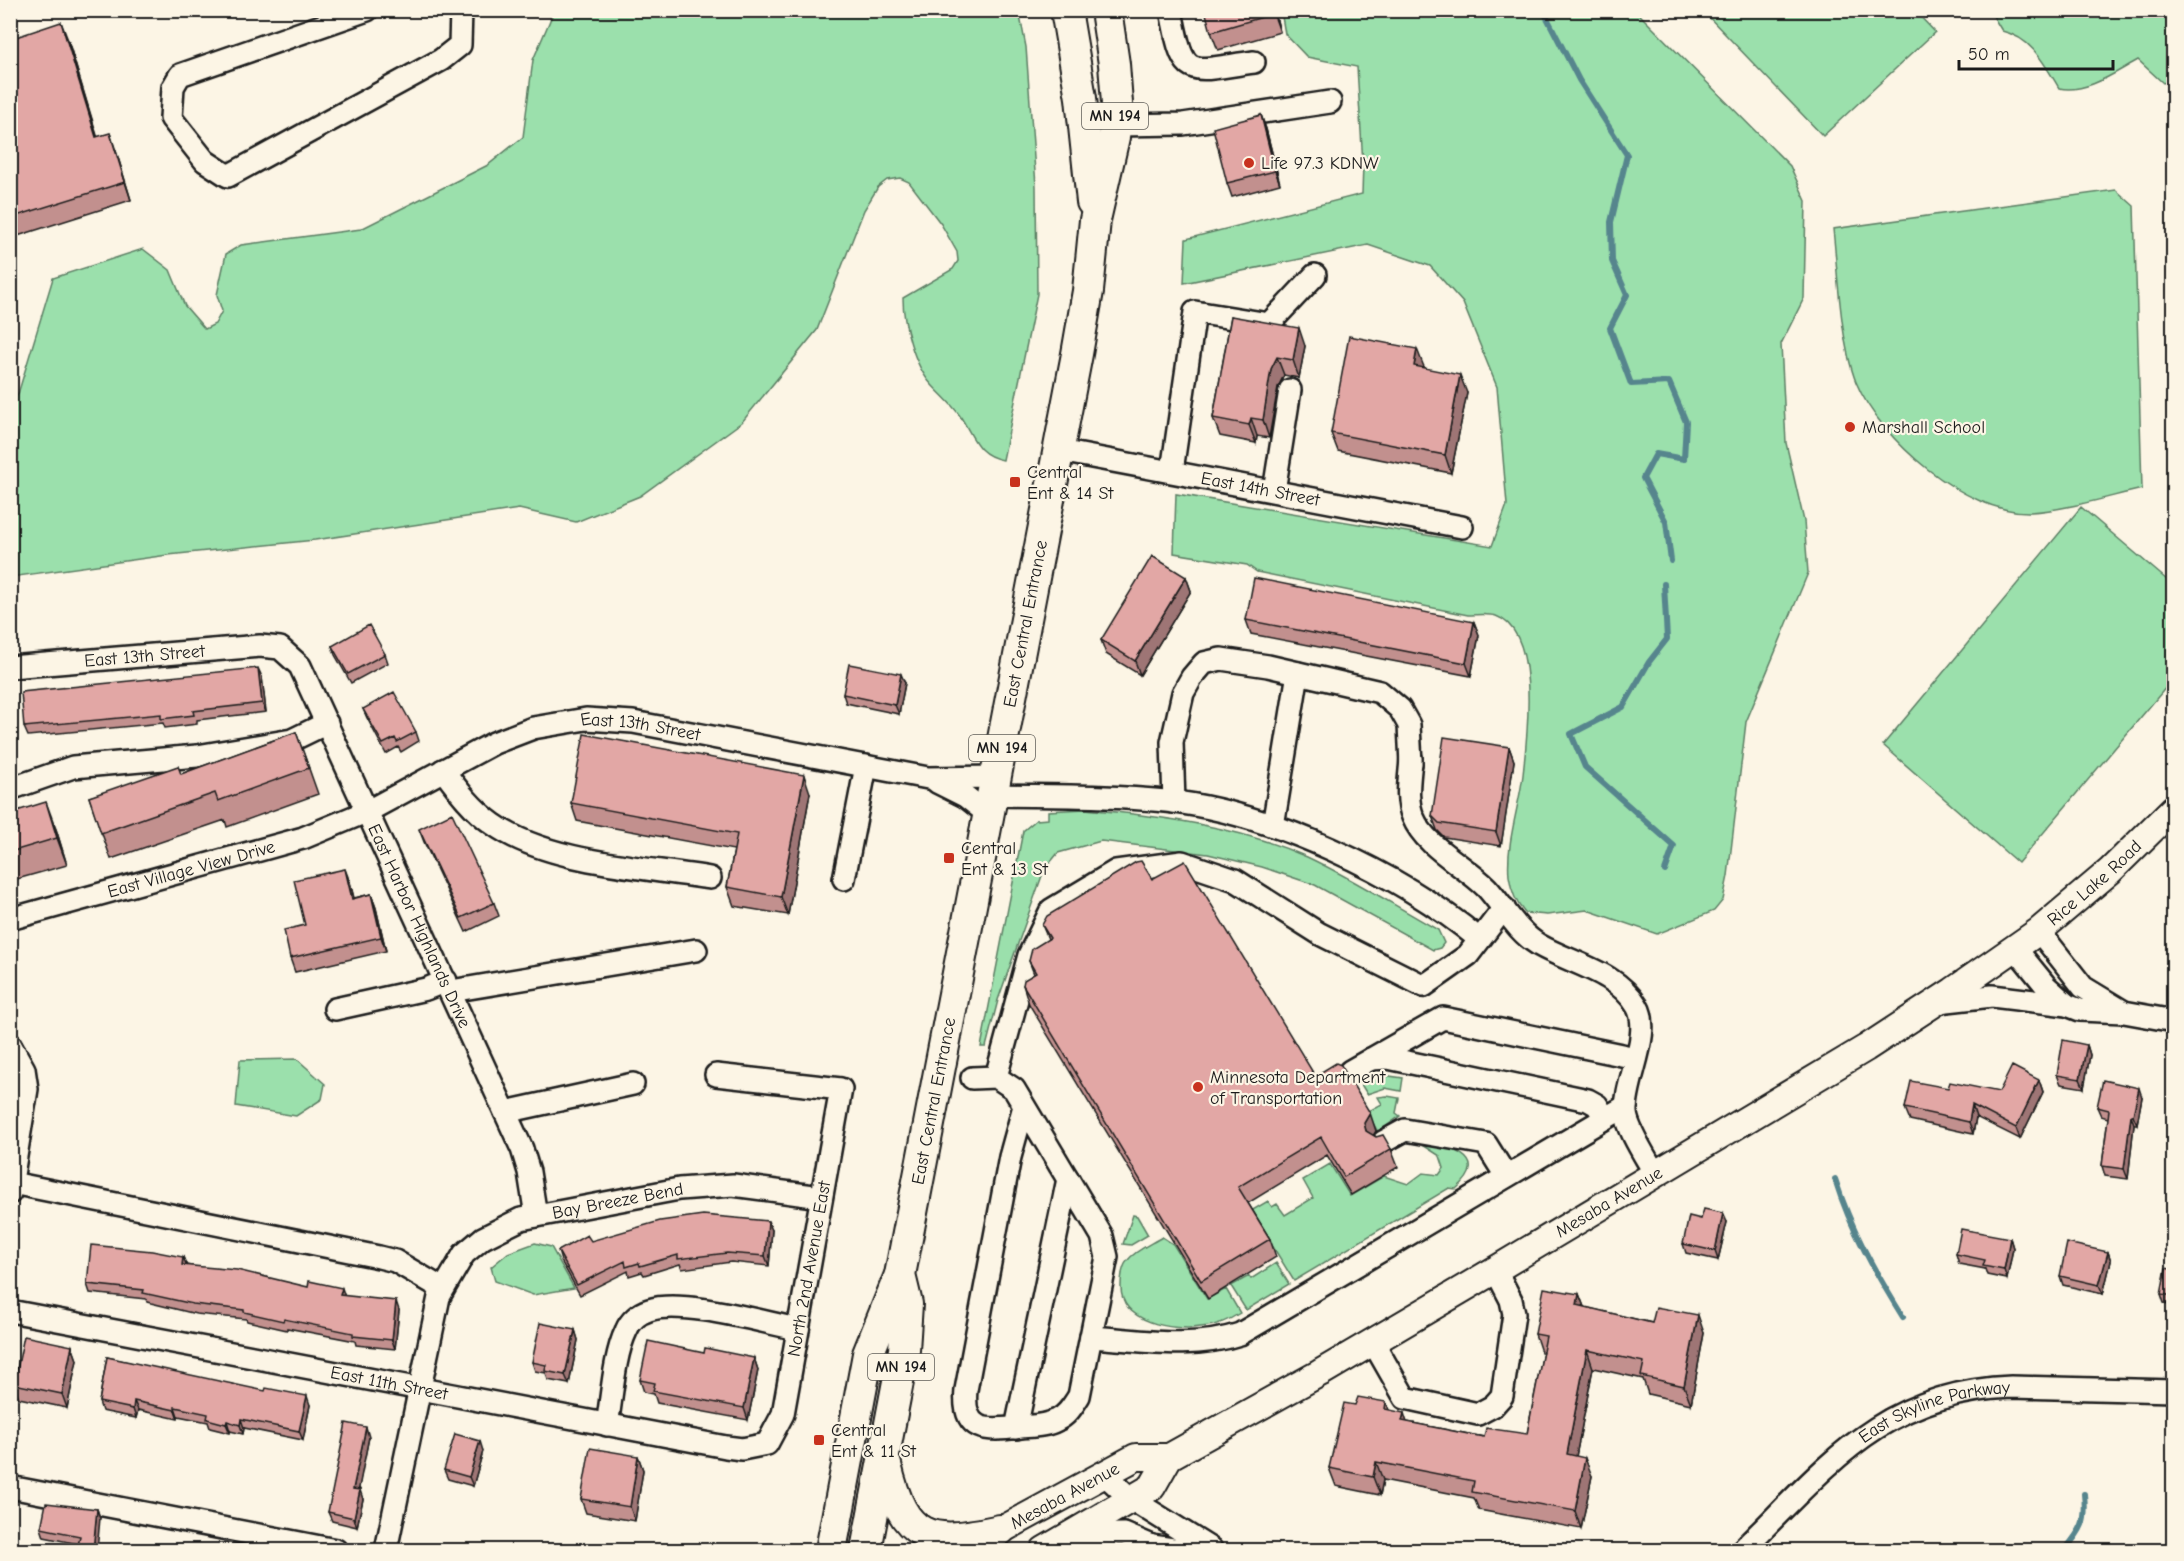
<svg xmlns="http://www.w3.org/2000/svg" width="2184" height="1561" font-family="'Comic Neue',sans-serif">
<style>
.green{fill:#9be0ac;stroke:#5c7e64;stroke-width:1.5}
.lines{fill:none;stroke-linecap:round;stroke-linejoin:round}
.stream{stroke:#56858d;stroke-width:6}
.minor-casing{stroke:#1c1c1c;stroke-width:26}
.major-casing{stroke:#1c1c1c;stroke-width:30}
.highway-casing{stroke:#1c1c1c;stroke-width:34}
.minor{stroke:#fcf5e5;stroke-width:21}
.major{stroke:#fcf5e5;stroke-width:26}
.highway{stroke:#fcf5e5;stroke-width:30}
.wall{fill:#c2908e;stroke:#1c1c1c;stroke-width:1.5}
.shaded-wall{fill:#9e7574;stroke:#1c1c1c;stroke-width:1.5}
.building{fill:#e2a7a5;stroke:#1c1c1c;stroke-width:1.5}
.poi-dot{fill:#c8321e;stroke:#fcf5e5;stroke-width:2}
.labels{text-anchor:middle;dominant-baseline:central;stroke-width:4.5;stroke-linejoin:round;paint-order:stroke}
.shield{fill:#fcf5e5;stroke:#5f5d58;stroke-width:1.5}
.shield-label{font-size:16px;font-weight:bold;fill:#1c1c1c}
.poi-label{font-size:18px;fill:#1c1c1c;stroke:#fcf5e5;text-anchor:start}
.street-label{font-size:18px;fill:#1c1c1c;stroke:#fcf5e5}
</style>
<rect width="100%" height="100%" fill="#fcf5e5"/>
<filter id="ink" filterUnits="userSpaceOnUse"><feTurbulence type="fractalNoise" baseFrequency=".0167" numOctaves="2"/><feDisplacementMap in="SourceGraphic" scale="12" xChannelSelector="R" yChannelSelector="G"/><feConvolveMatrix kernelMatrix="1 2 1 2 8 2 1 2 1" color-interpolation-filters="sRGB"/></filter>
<g filter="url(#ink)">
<!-- green -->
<path class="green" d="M554 11H1019L1026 47 1036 186 1037 294 1003 460C976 455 974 437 960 416 952 404 942 396 932 385 914 366 903 323 903 298L953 269 958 261 957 252 941 224 909 182 900 178 887 180 878 187 864 210 817 330 742 422 640 496 576 522 519 509 315 540 168 555 11 577V405L18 394 53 278 143 249 170 270 185 306 205 329 215 324 222 311 217 295 226 254 241 245 361 229 488 165 523 137 533 60Z
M1281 11H1636L1790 166 1806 201 1804 298 1781 344 1786 443 1804 521 1808 573 1746 722 1728 876 1723 900 1714 911 1657 934 1587 910 1547 915 1525 913C1515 902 1511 890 1509 876 1506 843 1519 807 1523 775 1527 737 1541 632 1496 616 1487 613 1477 615 1468 615L1257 572 1247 565 1174 553 1176 494 1492 546 1507 505 1497 387 1463 303 1430 266 1368 245 1184 283 1186 239 1362 194 1363 164 1357 67 1307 57 1285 34Z
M1703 11H1915L1935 32 1823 136Z
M1990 11H2173V80L2163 83 2138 60C2116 72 2086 94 2059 88 2044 63 2032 38 2002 31Z
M2116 190 2134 206 2142 489C2111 496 2062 511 2031 512 1966 514 1880 440 1856 382 1840 341 1838 274 1833 229Z
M2081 507 2173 585V679L2018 863 1883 745Z
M1085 809C1160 816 1237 826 1307 857 1352 878 1395 906 1438 930L1444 943 1440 948 1433 950 1315 885 1262 867 1208 854 1101 841 1058 853 1044 870 998 1000 986 1047H981L1023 831 1036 820 1048 819V811Z
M297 1059 325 1084 322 1099 296 1116 236 1106 240 1060Z
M1375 1074 1403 1078 1401 1091 1385 1088 1367 1094 1359 1081Z
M1387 1096 1399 1098 1396 1113 1400 1116 1378 1132 1367 1112 1382 1104 1378 1097Z
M1415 1140C1439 1145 1497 1154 1456 1189L1449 1188 1294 1281 1251 1211 1268 1201 1272 1207 1277 1204 1285 1215 1313 1198 1303 1180 1330 1164 1350 1196 1384 1176 1408 1184 1423 1173 1439 1175 1444 1168 1440 1156Z
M1133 1215 1137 1216 1148 1235 1131 1245 1123 1244Z
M1162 1237 1173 1244 1207 1299 1226 1289 1240 1313C1228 1321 1216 1326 1201 1327 1173 1331 1120 1323 1121 1286 1121 1278 1122 1266 1128 1260 1136 1250 1151 1244 1162 1237Z
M535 1243 551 1247 574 1288 533 1295 495 1281 491 1267 508 1253Z
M1276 1263 1289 1284 1246 1310 1231 1286 1249 1276 1251 1279Z"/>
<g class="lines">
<!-- stream -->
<path class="stream" d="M1543 10 1579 80 1627 155 1611 222 1612 261 1627 295 1610 328 1631 384 1669 382 1686 422 1684 459 1656 454 1643 478 1666 522 1671 561
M1664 584 1667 639 1649 662 1623 707 1571 734 1585 767 1674 846 1665 871
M1835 1179C1851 1230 1875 1272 1903 1317
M2065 1550C2082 1529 2087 1522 2084 1494"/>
<defs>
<g id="minor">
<path d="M367 10 180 75 173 87 171 118 205 161 228 176 441 60 460 45 461 10"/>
<path d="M1171 10C1184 82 1187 71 1254 62"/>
<path d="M1115 125 1183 124 1330 102"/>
<path id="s1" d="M1060 451 1462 527"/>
<path d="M1172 471 1195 312 1269 324 1315 275"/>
<path d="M1274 491 1290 390"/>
<path id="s2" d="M10 667 260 646 280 648 300 666 522 1149 529 1172 536 1216"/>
<path d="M1411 758C1410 777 1405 798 1413 817 1425 847 1464 865 1487 888 1504 907 1517 932 1539 945 1572 964 1616 971 1637 1006 1653 1033 1624 1082 1626 1113 1627 1129 1647 1159 1655 1174"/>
<path d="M443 770C458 790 472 809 493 824 547 863 644 867 710 878"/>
<path d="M937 782 965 796 989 815"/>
<path d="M10 789 73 767 197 756 292 740 327 723"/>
<path d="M993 795C1050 796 1109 795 1166 801 1268 811 1401 874 1479 939"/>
<path d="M1174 802 1172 742 1183 693 1192 677 1204 663 1221 659 1268 666 1380 692 1400 709 1409 725 1411 764"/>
<path d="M1273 826 1298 673"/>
<path d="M844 879 866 766"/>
<path id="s3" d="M10 919 303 838 368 811 494 743 533 728 586 719 633 722 928 778 996 777"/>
<path d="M2039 931 2083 987 2121 1010"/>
<path d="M2016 949 2046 986 2067 1005 2080 1010 2124 1012 2174 1021"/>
<path d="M451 991 696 950"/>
<path d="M1938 1002 1992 996 2067 1005"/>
<path d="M335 1009 426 989 446 981"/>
<path d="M10 1044 24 1069 27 1089 10 1193"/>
<path d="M1371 1059 1388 1058 1588 1100 1597 1105 1605 1118"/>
<path d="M1350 1071 1443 1018 1636 1058"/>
<path d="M996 1077 1029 955 1051 910 1116 871 1182 862 1235 880 1320 934 1424 986 1468 955 1504 908"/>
<path d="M972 1078 996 1077 1014 1089 1102 1236 1107 1257 1079 1396C1073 1405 1068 1415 1057 1420 1046 1426 1033 1426 1021 1427 986 1431 962 1433 966 1390L1010 1157 1024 1106"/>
<path d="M505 1112 633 1084"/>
<path d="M1383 1142 1405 1130 1486 1144 1506 1176"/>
<path d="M12 1183 379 1257 395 1261 443 1289"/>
<path id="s4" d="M10 1311 726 1447 742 1449 767 1444 783 1414 841 1089 716 1075"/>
<path d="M1091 1337C1142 1340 1191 1350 1240 1334L1626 1106"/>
<path d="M1373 1342 1405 1398 1478 1414 1493 1406 1502 1396 1514 1314 1511 1300 1495 1269"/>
<path d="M607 1425C612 1397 614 1356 626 1331 630 1321 639 1313 649 1310 683 1299 761 1322 798 1329"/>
<path d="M1016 1428 1068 1179"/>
<path d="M1104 1474 1131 1499 1211 1549"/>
<path d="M10 1487 336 1550"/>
<path d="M1070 1535 1124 1534 1152 1546 1180 1550 1207 1548"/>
<path id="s5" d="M386 1550 439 1297 464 1254 483 1238 521 1219 679 1189 733 1185 821 1197"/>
<path id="s6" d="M1742 1550C1827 1467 1882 1392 2011 1387L2174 1391"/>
</g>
<g id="major">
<path id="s7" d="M983 1540 1136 1457H1169"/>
<path id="s8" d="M1044 1550 1152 1487 1169 1457 1320 1373 1500 1267 1866 1048 1953 991 2039 931 2110 871 2174 808"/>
</g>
<g id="highway">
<path d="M1066 10 1081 98 1092 202"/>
<path d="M886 1465C904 1541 928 1546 1000 1530"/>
<path id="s9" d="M831 1550 868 1354 900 1275 1077 354 1088 291 1095 220 1114 137 1117 103 1114 64 1106 10"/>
<path d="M866 1550 904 1350 907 1304 900 1275"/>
</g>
</defs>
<!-- minor casing -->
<use href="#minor" class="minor-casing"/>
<!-- major casing -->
<use href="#major" class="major-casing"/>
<!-- highway casing -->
<use href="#highway" class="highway-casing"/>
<!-- minor -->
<use href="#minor" class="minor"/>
<!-- major -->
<use href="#major" class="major"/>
<!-- highway -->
<use href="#highway" class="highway"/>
</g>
<!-- wall -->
<path class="wall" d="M1274 10 1280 32 1218 50 1211 32Z
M10 39 68 40 97 137 116 151 131 200 11 238 10 235Z
M1261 115 1266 129 1280 184 1232 197 1227 183Z
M1231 316 1305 346 1299 378 1284 375 1278 387 1269 438 1257 436 1256 443 1220 436 1213 418Z
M1424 367V368L1467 393 1451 473 1338 451 1331 433Z
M1186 577 1191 591 1140 675 1106 654 1101 640Z
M1246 620 1474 622 1479 635 1471 676 1251 634Z
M332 646 385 654 388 663 351 683 335 655Z
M262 677 266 712 197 720V724L165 728 163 723 28 736 24 727Z
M905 683 899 714 846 703 843 694Z
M363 709 416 732 419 741 401 752 398 747 386 754 367 718Z
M296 732 318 794 227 827 225 820 111 859 89 797 181 774Z
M1509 747 1514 761 1501 846 1444 837 1437 830 1432 816Z
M810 793 788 915 734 906 727 887 734 850 577 821 571 803Z
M10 813 56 829 67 865 10 881Z
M419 829 494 903 499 916 466 932 424 842Z
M1152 879 1315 1076 1376 1131 1374 1135 1391 1149 1398 1167 1351 1195 1327 1155 1248 1203 1270 1239 1276 1257 1208 1299 1029 1004 1023 985 1034 974 1029 961 1048 939 1042 925Z
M350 882 354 898 371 894 376 908 386 951 295 972 290 958 305 925Z
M2087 1045 2090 1055 2084 1088 2061 1084 2057 1075Z
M2039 1080 2043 1092 2020 1139 1976 1117 1973 1134 1910 1120 1905 1108 1948 1088 1999 1092Z
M2142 1097 2137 1124H2134L2128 1179 2105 1176 2102 1166 2108 1118 2101 1116 2097 1107Z
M1701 1219 1727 1222 1718 1260 1686 1253 1683 1244Z
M772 1230 769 1266 731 1262 682 1269 680 1264 644 1275 642 1272 629 1276 628 1271 580 1295 561 1261 558 1251 591 1241Z
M2010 1238 2013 1248 2007 1279 1987 1275 1985 1269 1959 1264 1956 1254Z
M2108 1252 2111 1261 2103 1294 2063 1285 2060 1276Z
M183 1257 186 1265 345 1296 399 1310 395 1349 356 1345 355 1341 287 1328V1330L247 1321 246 1319 196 1314 147 1302 146 1299 90 1293 87 1284Z
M2174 1270V1305L2164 1303 2161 1294Z
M1579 1294 1584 1307 1652 1323 1704 1333 1691 1404 1648 1394 1643 1379 1593 1368 1576 1456 1592 1476 1581 1529 1479 1510 1474 1498 1383 1480 1380 1495 1336 1486 1329 1468 1355 1405 1386 1402 1389 1410 1407 1422 1484 1437 1527 1434 1543 1352H1541L1535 1334Z
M575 1330 578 1340 569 1384 548 1380 546 1373 535 1371 532 1362Z
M72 1346 77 1360 67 1408 19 1398 14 1384Z
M704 1353 754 1358 758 1370 748 1420 657 1403 654 1394 644 1392 640 1380Z
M107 1357 310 1405 303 1440 244 1428 243 1434 230 1431V1433L210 1428 208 1422 178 1416V1419L138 1410 136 1418 102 1411 99 1402Z
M369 1437 358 1490 363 1499 357 1527 332 1521 328 1512Z
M483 1451 473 1486 448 1479 444 1470Z
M638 1456 643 1470 635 1521 586 1513 581 1499Z
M97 1509 100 1518 78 1544 44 1537 41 1528Z"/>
<!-- shaded-wall -->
<path class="shaded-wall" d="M1272 10H1274L1280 32Z
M61 22 68 40 103 155 96 137Z
M1261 115 1266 129 1280 184 1275 171Z
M110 133 116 151 131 200 125 182Z
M1299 328 1305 346 1299 378 1293 360Z
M1417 349 1424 367 1421 384 1414 366Z
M1277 357 1284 375 1278 387 1269 438 1263 420 1271 369Z
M1460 375 1467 393 1451 473 1445 455Z
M1251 418 1257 436 1256 443 1249 425Z
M1186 577 1191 591 1140 675 1135 661Z
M1474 622 1479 635 1471 676 1466 663Z
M258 668 262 677 266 712 262 703Z
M901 674 905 683 899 714 895 705Z
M1509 747 1514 761 1501 846 1496 832Z
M804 775 810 793 788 915 781 897Z
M46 802 56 829 67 865 57 838Z
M345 869 350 882 357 912 352 899Z
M371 894 376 908 386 951 381 937Z
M2087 1045 2090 1055 2084 1088 2080 1079Z
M2039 1080 2043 1092 2020 1139 2016 1128Z
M2139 1088 2142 1097 2137 1124 2133 1115Z
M1972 1105 1976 1117 1973 1134 1969 1122Z
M1370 1113 1376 1131 1370 1141 1366 1131 1364 1123Z
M2131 1115 2134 1124 2128 1179 2124 1169Z
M1723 1213 1727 1222 1718 1260 1715 1251Z
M768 1221 772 1230 769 1266 765 1256Z
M2010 1238 2013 1248 2007 1279 2004 1270Z
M2108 1252 2111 1261 2103 1294 2099 1285Z
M183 1257 187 1266 182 1265Z
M342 1288 345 1297 340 1295Z
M1579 1294 1586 1312 1577 1305Z
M396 1301 399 1310 395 1349 392 1340Z
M1698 1315 1704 1333 1691 1404 1684 1386Z
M575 1330 578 1340 569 1384 565 1375Z
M72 1346 77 1360 67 1408 62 1394Z
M1587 1350 1593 1368 1573 1472 1567 1454Z
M754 1358 758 1370 748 1420 744 1408Z
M307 1396 310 1405 303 1440 299 1431Z
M134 1401 138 1410 136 1418 133 1409Z
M175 1407 178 1416V1419L175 1410Z
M1404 1413 1410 1432 1402 1421Z
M241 1419 244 1428 243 1434 240 1425Z
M227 1421 230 1431V1433L226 1424Z
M366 1427 369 1437 357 1498 353 1489Z
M480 1441 483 1451 473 1486 469 1477Z
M638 1456 643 1470 635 1521 630 1507Z
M1585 1458 1592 1476 1581 1529 1575 1511Z
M1376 1462 1383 1480 1380 1495 1373 1477Z
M360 1490 363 1499 357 1527 354 1518Z
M97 1509 100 1518 97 1551H93Z"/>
<!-- building -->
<path class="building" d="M1205 10H1272L1273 14 1211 32Z
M61 22 96 137 110 133 125 182 10 218V39Z
M1261 115 1275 171 1227 183 1213 128Z
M1231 316 1299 328 1293 360 1277 357 1271 369 1263 420 1251 418 1249 425 1213 418Z
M1349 336 1417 349 1414 366 1460 375 1445 455 1331 433Z
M1152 556 1186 577 1135 661 1101 640Z
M1254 578 1474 622 1466 663 1246 620Z
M369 625 385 654 348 674 332 646Z
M849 664 901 674 895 705 843 694Z
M258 668 262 703 193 711 194 715 161 719V714L24 727 21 692Z
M394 692 416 732 397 742 395 738 383 744 363 709Z
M296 732 309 768 218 801 215 793 101 833 89 797 178 766 181 774Z
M584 734 804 775 781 897 727 887 737 834 571 803Z
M1444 737 1509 747 1496 832 1439 823 1432 816Z
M46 802 57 838 10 852V813Z
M452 813 494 903 461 918 419 829Z
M1141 861 1152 879 1185 861 1315 1076 1336 1063 1341 1065 1370 1113 1364 1123 1366 1131 1376 1137 1383 1135 1391 1149 1344 1177 1321 1137 1238 1187 1270 1239 1201 1281 1023 985 1024 980 1036 973 1029 961 1032 949 1050 938 1042 925 1047 916 1136 862Z
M345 869 352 899 371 894 381 937 290 958 284 930 305 925 294 880Z
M2063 1040 2087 1045 2080 1079 2057 1075Z
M2012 1066 2039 1080 2016 1128 1972 1105 1969 1122 1905 1108 1911 1081 1948 1088 1950 1082 1999 1092Z
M2103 1080 2139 1088 2133 1115H2131L2124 1169 2102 1166 2109 1110 2097 1107Z
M1704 1209 1723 1213 1715 1251 1683 1244 1689 1216 1701 1219Z
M703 1215 768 1221 765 1256 727 1253 678 1259V1255L640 1266 639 1263 626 1267 625 1261 577 1285 558 1251 587 1235 591 1241 660 1221Z
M1961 1229 2010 1238 2004 1270 1983 1266 1985 1260 1956 1254Z
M2067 1243 2108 1252 2099 1285 2060 1276Z
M91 1245 152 1251 183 1257 182 1265 237 1270 308 1287 309 1281 342 1288 340 1295 396 1301 392 1340 353 1336V1333L284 1319 283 1321 244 1312V1310L193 1304 143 1293 144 1290 87 1284Z
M2166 1268 2174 1270V1296L2161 1294Z
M1544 1288 1579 1294 1577 1305 1652 1323 1656 1307 1698 1315 1684 1386 1641 1376 1644 1362 1587 1350 1567 1454 1585 1458 1575 1511 1472 1492 1474 1481 1376 1462 1373 1477 1329 1468 1344 1403 1355 1405 1358 1397 1386 1402 1385 1409 1404 1413 1402 1421 1484 1437 1486 1428 1527 1434 1546 1336 1535 1334Z
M540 1323 575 1330 565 1375 545 1371 546 1365 532 1362Z
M24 1336 72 1346 62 1394 14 1384Z
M648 1341 704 1353 705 1348 754 1358 744 1408 653 1391 655 1383 640 1380Z
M107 1357 265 1391 266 1388 307 1396 299 1431 241 1419 240 1425 227 1421 226 1424 207 1419 208 1414 175 1407V1410L134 1401 133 1409 99 1402Z
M346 1423 366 1427 353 1489 360 1490 354 1518 328 1512Z
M455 1434 480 1441 469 1477 444 1470Z
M590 1448 638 1456 630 1507 581 1499Z
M46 1503 97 1509 93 1551H77L80 1536 41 1528Z"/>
</g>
<!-- markers -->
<g class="poi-dot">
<circle cx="1249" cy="163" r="6"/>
<circle cx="1850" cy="427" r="6"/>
<rect x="1009" y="476" width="12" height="12" rx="3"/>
<rect x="943" y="852" width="12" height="12" rx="3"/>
<circle cx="1198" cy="1087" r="6"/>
<rect x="813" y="1434" width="12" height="12" rx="3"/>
</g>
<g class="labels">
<!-- shield labels -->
<g class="shield">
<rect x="1082" y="103" width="66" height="26" rx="4.5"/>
<rect x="969" y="735" width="66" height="26" rx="4.5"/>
<rect x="868" y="1354" width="66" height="26" rx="4.5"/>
</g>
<g class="shield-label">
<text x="1115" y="116">MN 194</text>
<text x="1002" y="748">MN 194</text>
<text x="901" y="1367">MN 194</text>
</g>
<!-- poi labels -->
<g class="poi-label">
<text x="1261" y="163">Life 97.3 KDNW</text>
<text x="1862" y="427">Marshall School</text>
<text x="1027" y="472">Central<tspan x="1027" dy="21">Ent &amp; 14 St</tspan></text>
<text x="961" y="848">Central<tspan x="961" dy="21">Ent &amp; 13 St</tspan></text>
<text x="1210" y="1077">Minnesota Department<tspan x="1210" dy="21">of Transportation</tspan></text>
<text x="831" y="1430">Central<tspan x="831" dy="21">Ent &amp; 11 St</tspan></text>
</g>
<!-- street labels -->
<g class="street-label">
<text stroke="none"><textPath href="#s1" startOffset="204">East 14th Street</textPath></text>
<text stroke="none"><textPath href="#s9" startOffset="948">East Central Entrance</textPath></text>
<text stroke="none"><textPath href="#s2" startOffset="135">East 13th Street</textPath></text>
<text stroke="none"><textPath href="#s3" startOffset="668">East 13th Street</textPath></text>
<text stroke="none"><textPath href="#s3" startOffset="188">East Village View Drive</textPath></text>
<text stroke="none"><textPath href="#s8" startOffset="1250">Rice Lake Road</textPath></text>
<text stroke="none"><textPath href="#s2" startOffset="584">East Harbor Highlands Drive</textPath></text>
<text stroke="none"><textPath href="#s9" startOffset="462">East Central Entrance</textPath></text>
<text stroke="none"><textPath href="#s5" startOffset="474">Bay Breeze Bend</textPath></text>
<text stroke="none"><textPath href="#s8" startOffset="668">Mesaba Avenue</textPath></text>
<text stroke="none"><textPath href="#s4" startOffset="952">North 2nd Avenue East</textPath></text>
<text stroke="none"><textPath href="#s4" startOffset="386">East 11th Street</textPath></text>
<text stroke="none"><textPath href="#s6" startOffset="243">East Skyline Parkway</textPath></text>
<text stroke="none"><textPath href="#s7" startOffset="93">Mesaba Avenue</textPath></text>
</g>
</g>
<!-- margin -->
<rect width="2184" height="1561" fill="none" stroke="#fcf5e5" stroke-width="36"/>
<rect x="18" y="18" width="2148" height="1525" fill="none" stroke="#1c1c1c" stroke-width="2" filter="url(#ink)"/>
<!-- scale -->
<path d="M1959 60v9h154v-9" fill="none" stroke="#1c1c1c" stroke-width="3"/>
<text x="1968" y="60" font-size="18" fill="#1c1c1c" stroke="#fcf5e5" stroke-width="4.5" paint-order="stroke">50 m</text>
</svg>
